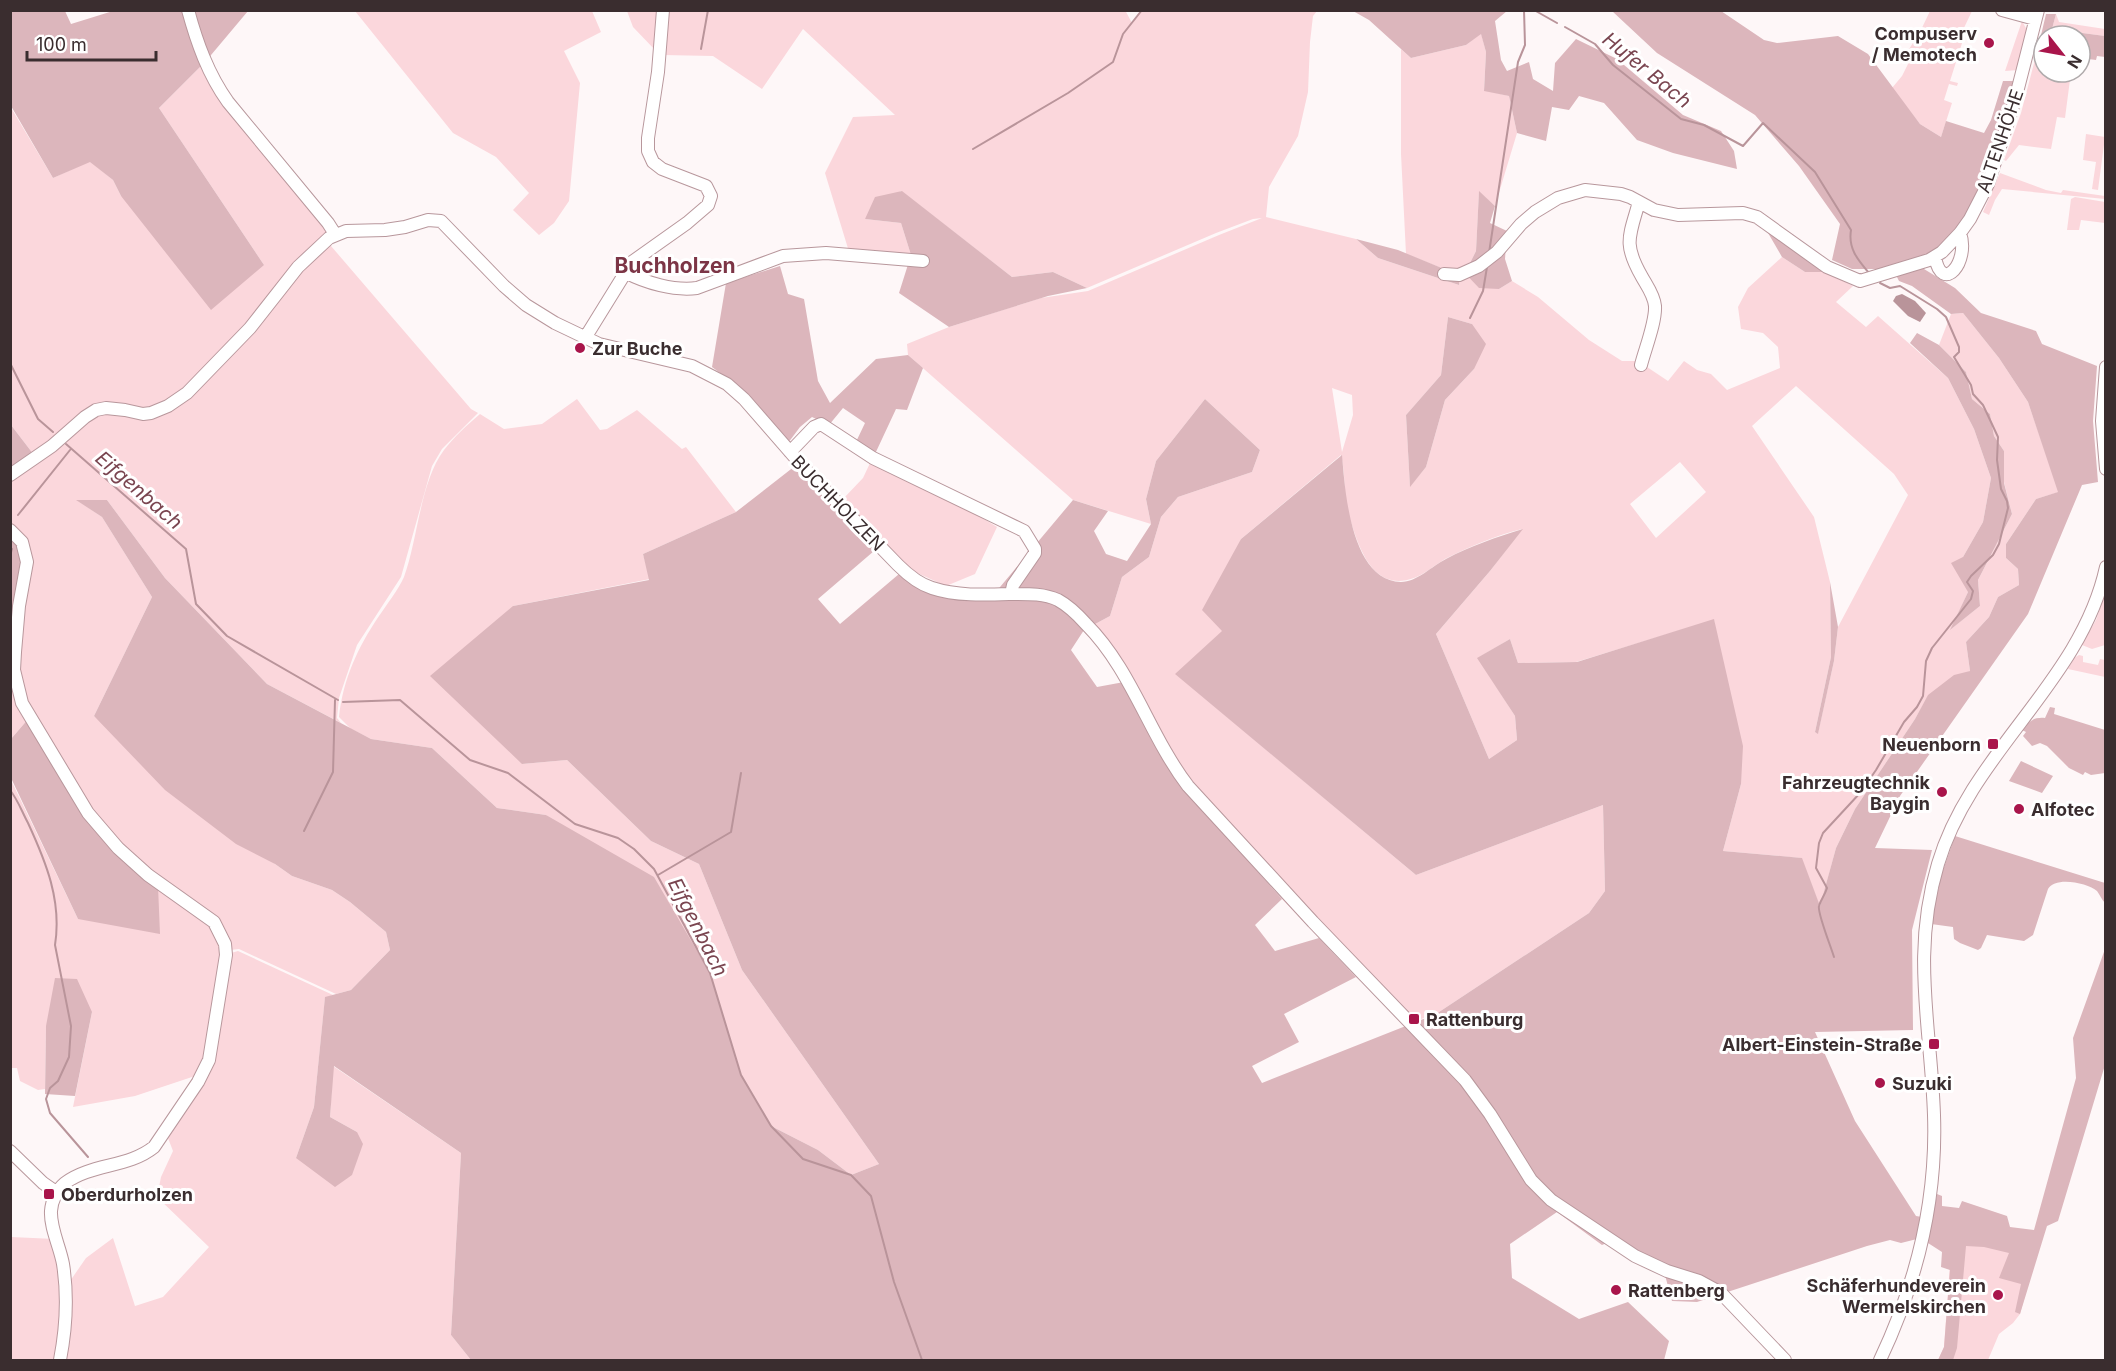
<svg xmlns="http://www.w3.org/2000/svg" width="2116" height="1371" font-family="Inter,sans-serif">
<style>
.green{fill:#fbd7dc;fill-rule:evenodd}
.forest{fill:#dcb6bc}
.water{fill:#b9949a}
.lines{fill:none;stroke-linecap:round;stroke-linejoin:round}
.stream{stroke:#b9949a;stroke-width:2}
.minor-casing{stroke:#b8979c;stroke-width:14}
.minor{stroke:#fff;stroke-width:12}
.poi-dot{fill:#a9154b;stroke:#fff;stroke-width:2}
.labels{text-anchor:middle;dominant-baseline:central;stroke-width:6;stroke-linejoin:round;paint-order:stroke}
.poi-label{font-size:18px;font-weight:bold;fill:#3a2d2f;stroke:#fff;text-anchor:start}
.street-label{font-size:18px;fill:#3a2d2f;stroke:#fff}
.water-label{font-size:20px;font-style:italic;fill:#7a4550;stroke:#fff}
.quarter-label{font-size:21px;font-weight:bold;fill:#7c3546;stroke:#fff}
</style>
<rect width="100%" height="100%" fill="#fef7f8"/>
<!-- green -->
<path class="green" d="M1125 10 1132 23 1140 11H1317L1313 16 1310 42 1308 92 1298 136 1269 187 1266 217 1356 239 1378 258 1459 285 1461 268 1449 271 1406 254 1401 154V49L1411 58 1466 45 1481 33 1486 52 1484 90 1509 96 1517 133 1495 206 1479 192 1476 251 1468 267 1499 289 1512 281 1538 297 1589 340 1622 361H1638L1668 381 1684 361 1697 370 1711 374 1727 390 1780 368 1778 347 1763 333 1741 329 1738 307 1748 288 1782 257 1805 272H1826L1853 286 1836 302 1866 327 1878 316 1948 378 1974 429 1991 478 1983 522 1963 557 1968 592 1951 629 1980 606 1978 580 2012 514 2004 482V451L1994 436 1990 414 1972 399 1966 372 1939 345 1951 314 1963 313 1999 358 2028 402 2059 492 2036 499 2006 544V558L2018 569 2019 585 1998 597 1989 617 1966 642 1970 671 1928 696 1915 719 1855 809 1836 848 1820 907 1801 858 1723 851 1741 784 1714 620 1576 662 1518 663 1510 639 1478 658 1515 716 1517 740 1489 759 1436 634 1490 571 1522 529C1497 535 1469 547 1445 559 1435 565 1425 574 1414 578 1373 593 1359 548 1350 519 1343 498 1346 475 1341 455L1241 539 1223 631 1176 674 1416 875 1603 805 1605 891 1589 913 1436 1014 1406 1024 1356 977 1282 899 1176 779 1106 651 1084 630 1110 616 1122 577 1149 557 1161 517 1178 497 1252 472 1260 450 1205 399 1156 461 1146 499 1151 524 1073 500 908 355 907 344 949 327 1041 298 1088 291 1219 235 1262 218 1253 219 1216 233 1087 288 1053 272 1012 277 901 191 865 219 901 223 911 255H850L825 173 853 117 895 115 803 29 762 89 713 56 663 55 666 11ZM1448 317 1472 324 1474 369 1445 400 1426 467 1410 486 1406 415 1441 375ZM1796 386 1894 474 1908 495 1838 627 1834 661 1818 733 1815 732 1831 657 1830 582 1814 517 1752 426ZM1332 388 1352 395 1353 415 1342 452ZM1680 462 1706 492 1656 538 1630 504Z
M355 11H592L601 32 564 51 580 83 569 201 554 223 539 235 513 210 529 193 496 157 453 133Z
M627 11H660L657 52 633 27Z
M1930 11H1972L1963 30 1956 28 1954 37 1963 40 1950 81 1958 83 1957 86 1949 84 1944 100 1952 103 1941 137 1920 124 1892 88 1902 76 1908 64 1902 60 1920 32Z
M2056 14 2059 22 2105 29V36L2052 29Z
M2022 21 2027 30 2019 70 2005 71Z
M2038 48 2044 49V72H2071L2065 118 2057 117 2051 149 2019 145 2006 161 2004 160 2021 113Z
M203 64 328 230 327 236 185 393 150 411 106 405 34 455 11 425 10 106 53 178 90 161 113 180 121 196 264 265 159 108Z
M2086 134 2105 137 2098 190 2092 189 2096 162 2083 160Z
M2000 173 2046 190 2061 193 2063 190 2105 196V199L2002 189 1995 200 1989 215 1983 212Z
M2075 197 2105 202V223L2081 220 2079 230H2067L2071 199Z
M330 241 331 246 471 409 478 413 442 449 432 466 401 577 357 645 339 698 337 718 341 723 267 684 165 578 107 500H77L102 517 152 597 94 716 275 864 292 876 332 890 350 902 386 932 390 950 351 990 336 994 239 949 230 950 228 941 150 873 90 812 60 764 20 686 11 528V478L98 412 169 408 300 269Z
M577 399 600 430 607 429 637 410 682 449 686 447 736 512 643 554 650 579 513 606 522 764 567 760 651 841 699 864 742 970 879 1164 851 1175 818 1150 771 1126 741 1075 710 973 546 815 497 808 432 748 371 739 351 729 339 717C343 679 358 647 379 616 387 604 398 590 404 577 418 539 420 482 444 450 454 437 467 425 480 414L504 429 542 424Z
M871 461 961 505 997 527 975 574 946 586 904 567 843 499 863 478Z
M2105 594V645L2092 649 2082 645 2096 620Z
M11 620 16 628 13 651 29 718 11 739Z
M2079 655 2083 656V662L2098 665 2100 659 2105 660 2104 669 2105 670V677L2068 669 2074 658Z
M10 778 78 919 158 886 206 921 222 945 212 1032 198 1075 135 1096 73 1107 92 1012 46 1026 45 1089 38 1090 20 1081 17 1068H11Z
M238 951 333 995 325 998 314 1107 296 1158 357 1132 330 1117 333 1066 461 1153 451 1335 471 1360H63L68 1284 86 1258 113 1238 135 1306 163 1297 209 1247 157 1197 161 1177 173 1151 166 1133 201 1084 231 953Z
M1952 1235 2039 1244 2020 1314 2013 1323 1999 1334 1988 1360H1938L1944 1347Z
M11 1237 55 1239 64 1284 58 1360H11Z"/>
<!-- forest -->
<path class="forest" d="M10 11H65L71 24 113 11H248L206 61 159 108 264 265 211 310 121 196 113 180 90 162 53 178 11 106Z
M1353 11H1507L1495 21 1501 60 1507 71 1529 62 1533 79 1553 91 1555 63 1576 39 1617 59 1683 115 1721 131 1734 151 1737 169 1673 153 1637 140 1604 103 1579 96 1569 110 1552 107 1546 141 1517 133 1509 96 1484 91 1486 52 1481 34 1466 45 1411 58 1369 20Z
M1612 11H1721L1764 40 1777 43 1838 36 1868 54 1920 124 1941 137 1946 121 1984 133 1991 120 2003 81H2017L1985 180 1966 217 1924 269 1955 288 1981 313 2036 331 2042 344 2097 366 2093 421 2098 482 2082 485 2028 614 1900 796 1875 848 1932 850 1912 930 1913 1030 1815 1032 1855 1121 1916 1216 1922 1217 1917 1239 1901 1243 1890 1240 1867 1246 1697 1302 1672 1301 1662 1264 1616 1239 1602 1245 1557 1212 1510 1244 1512 1278 1579 1319 1628 1302 1669 1341 1664 1360H471L451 1335 461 1153 334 1066 330 1117 357 1132 363 1144 352 1175 335 1187 296 1158 314 1107 325 997 351 990 390 950 386 932 350 902 332 890 292 876 275 864 236 844 165 790 94 716 152 597 102 517 76 500H107L165 578 267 684 371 739 432 748 497 808 546 815 654 877 710 973 741 1075 771 1126 818 1150 851 1175 879 1164 742 970 699 864 651 841 567 760 522 764 430 676 513 606 649 580 643 554 736 512 795 466 874 551 818 599 840 624 899 574 990 599 1073 500 1108 511 1094 531 1106 554 1127 561 1151 524 1146 499 1156 461 1205 399 1260 450 1252 472 1178 497 1161 517 1149 557 1122 577 1110 616 1084 630 1071 650 1097 687 1124 682 1176 779 1282 899 1255 925 1275 951 1319 938 1356 977 1284 1014 1299 1042 1252 1066 1262 1083 1436 1014 1589 913 1605 891 1603 805 1416 875 1175 674 1222 631 1202 610 1241 539 1342 455C1345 491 1351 581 1401 582 1417 582 1432 566 1446 559 1470 546 1497 537 1523 529L1490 571 1436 634 1489 759 1517 740 1515 716 1477 658 1510 639 1518 663 1577 662 1714 619 1743 746 1741 784 1723 851 1802 858 1820 906 1836 848 1855 809 1915 719 1928 695 1954 675 1970 671 1966 642 1989 617 1998 597 2019 585 2018 569 2006 558V544L2036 499 2058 492 2028 402 1999 358 1963 313 1951 314 1912 286 1899 281 1893 269H1852L1832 260 1840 224 1799 166 1755 115 1657 53Z
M2046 14H2056L2052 29 2105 36V57L2097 56 2096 60 2080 58V36H2044V49L2038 48Z
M902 191 1012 277 1053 272 1087 288 1048 296 949 327 899 293 911 255 901 223 865 219 875 197Z
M1479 191 1495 206 1490 223 1507 231 1505 259 1512 281 1499 289 1479 288 1461 269 1459 285 1378 258 1356 239 1398 250 1449 271 1468 267 1476 251Z
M1764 226 1826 272H1805L1782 257Z
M780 266 788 294 804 299 818 381 830 403 876 359 908 355 923 368 907 410 896 409 875 454 855 444 865 423 843 408 829 425 812 417 800 427 788 443 744 391 712 367 726 283Z
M1448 317 1472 324 1486 344 1474 369 1445 400 1426 467 1410 487 1406 415 1441 375Z
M1917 333 1939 345 1966 372 1972 399 1990 414 1994 436 2004 451V483L2012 514 1978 580 1980 606 1950 630 1968 592 1951 563 1963 557 1983 522 1991 478 1974 429 1948 378 1910 343Z
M11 425 34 455 11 474Z
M10 533 24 552 16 628 11 620Z
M1830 582 1838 627 1834 661 1818 734 1815 732 1831 657Z
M2050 707 2055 708 2054 714 2105 730V773L2091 775 2085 772 2083 775 2069 768 2047 746 2040 743 2032 746 2023 736 2026 732 2022 730C2029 721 2034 717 2045 718Z
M29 718 86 815 158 886 160 934 78 919 11 778V739Z
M2021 761 2053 776 2042 793 2009 781Z
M1955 836 2105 883V903C2102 900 2100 895 2097 891 2088 883 2055 876 2048 889L2033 935 2024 941 1987 935 1981 948 1978 950 1960 943 1954 939 1953 927 1931 924 1941 876Z
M2105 949V1065L2058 1221 2047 1226 2020 1314 2015 1312 2021 1284 1999 1278 2009 1253 1984 1247 1966 1246 1957 1348 1953 1360H1938L1944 1347 1950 1270 1941 1267 1942 1252 1928 1243 1937 1194 1942 1196V1206L1959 1208 1962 1201 2007 1216 2010 1227 2034 1230 2076 1078 2073 1038Z
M55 978 77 979 92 1012 75 1096 45 1094 46 1026Z"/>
<!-- water -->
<path class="water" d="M1902 294 1915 301 1926 313 1920 322 1908 316 1893 301 1896 296Z"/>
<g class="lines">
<!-- stream -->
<path class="stream" d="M1534 10 1557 23
M1565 27 1595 44 1613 65 1681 119 1704 125 1743 146 1763 123 1815 172 1851 230C1848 248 1857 259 1869 273
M701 49 708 10
M973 149 1068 93 1113 62 1123 34 1142 10
M1489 253 1518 62 1525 45 1524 10
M1470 318 1483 291 1487 267
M10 363 38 419 53 432
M66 444 186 549 196 604 227 636 338 700
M18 515 70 450
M10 548 12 549 10 556
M343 702 400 700 470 760 508 773 575 824 618 838 634 849 654 869 710 973 741 1075 771 1126 803 1159 851 1175 871 1196 894 1282 922 1360
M10 790C18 800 22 812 28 823 46 862 62 901 55 945L71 1026 69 1057 58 1081 50 1088 46 1099 50 1113 88 1157
M304 831 333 772 335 700
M658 875 731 832 741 773
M1834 957C1831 947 1817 912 1819 906 1821 899 1825 895 1827 888L1816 868 1819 843 1823 833 1860 793 1876 770 1904 722 1917 707 1923 696 1926 661 1932 648 1971 599 1973 591 1967 582 1971 576 1993 555 1999 544 2008 508 2007 501 2001 489 1997 460 1998 437 1983 405 1973 394 1971 385 1954 357 1959 352V347L1946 317 1937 309 1900 286 1890 288 1880 283"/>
<defs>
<path id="minor" d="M188 10C197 43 208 74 228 102L328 223 335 234
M2002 10 2035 19
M1639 202C1629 237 1623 244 1642 277 1647 286 1654 295 1655 306 1656 322 1645 349 1641 365
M1935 257C1942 295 1970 262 1960 233
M625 272C646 283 674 291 697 288L783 256 826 253 923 261
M1444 274 1459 275 1479 266 1497 252 1521 224 1535 212 1558 198 1585 190 1621 194 1630 197 1654 210 1678 215 1743 213 1757 217 1827 267 1860 281 1929 260 1942 252 1960 233 1970 219 1988 184 2015 100 2038 10
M585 338 632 262 687 223 708 205 711 196 706 186 662 169 653 162 648 151V138L658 72 663 10
M2106 367 2102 421 2106 469
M790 452 814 427 821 424 873 458 1024 531 1035 549V553L1013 585 1011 594
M10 475 52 446 85 417 96 410 106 408 125 410 143 414 151 413 168 406 187 393 250 328 298 267 329 238 346 231 385 230 405 227 428 220 441 221 504 286 526 305 555 323 599 344 692 366 727 384 744 399 805 469 898 565C907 574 919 584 932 588 956 596 984 595 1009 594 1026 594 1043 593 1058 600 1069 606 1078 615 1086 624 1132 670 1149 735 1188 786L1313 922 1465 1080 1490 1114 1531 1180 1551 1200 1635 1256 1667 1271 1699 1281 1721 1293 1785 1360
M10 530 22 542 27 562 19 606 15 652 14 670 22 703 88 813 118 848 148 875 214 922 225 944 226 955 209 1060 198 1082 154 1147C128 1168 92 1163 65 1183 57 1190 52 1199 51 1211 50 1228 60 1247 63 1264 68 1296 66 1329 60 1360
M10 1151 43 1183 56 1192
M1880 1360C1916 1284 1937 1201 1934 1115 1931 1026 1911 954 1938 864 1971 752 2081 682 2106 567"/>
</defs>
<!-- minor casing -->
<use href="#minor" class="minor-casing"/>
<!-- minor -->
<use href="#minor" class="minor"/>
</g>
<!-- markers -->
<g class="poi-dot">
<circle cx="1989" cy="43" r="6"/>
<circle cx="580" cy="348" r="6"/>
<rect x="1987" y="738" width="12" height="12" rx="3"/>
<circle cx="1942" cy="792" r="6"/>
<circle cx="2019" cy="809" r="6"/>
<rect x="1408" y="1013" width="12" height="12" rx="3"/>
<rect x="1928" y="1038" width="12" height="12" rx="3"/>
<circle cx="1880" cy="1083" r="6"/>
<rect x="43" y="1188" width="12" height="12" rx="3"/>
<circle cx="1616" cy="1290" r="6"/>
<circle cx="1998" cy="1295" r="6"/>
</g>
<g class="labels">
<!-- poi labels -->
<g class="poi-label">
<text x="1977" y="33" text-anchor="end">Compuserv<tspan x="1977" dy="21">/ Memotech</tspan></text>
<text x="592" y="348">Zur Buche</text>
<text x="1981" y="744" text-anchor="end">Neuenborn</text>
<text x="1930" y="782" text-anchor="end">Fahrzeugtechnik<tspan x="1930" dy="21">Baygin</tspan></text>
<text x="2031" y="809">Alfotec</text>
<text x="1426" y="1019">Rattenburg</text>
<text x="1922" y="1044" text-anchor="end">Albert-Einstein-Straße</text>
<text x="1892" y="1083">Suzuki</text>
<text x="61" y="1194">Oberdurholzen</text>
<text x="1986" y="1285" text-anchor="end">Schäferhundeverein<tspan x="1986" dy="21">Wermelskirchen</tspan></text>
<text x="1628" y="1290">Rattenberg</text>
</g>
<!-- street labels -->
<g class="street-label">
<text transform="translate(2000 141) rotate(-71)">ALTENHÖHE</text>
<text transform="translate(838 503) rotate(46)">BUCHHOLZEN</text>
</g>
<!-- water labels -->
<g class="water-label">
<text transform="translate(1647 70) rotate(39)">Hufer Bach</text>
<text transform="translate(139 490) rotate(41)">Eifgenbach</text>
<text transform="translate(698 927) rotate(63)">Eifgenbach</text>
</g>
<!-- quarter labels -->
<g class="quarter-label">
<text x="675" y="265">Buchholzen</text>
</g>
</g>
<!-- border -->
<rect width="2116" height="1371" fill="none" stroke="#3a2d2f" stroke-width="24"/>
<!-- north arrow -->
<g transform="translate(2062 54) rotate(121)"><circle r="28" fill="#ffffff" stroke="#b0abac" stroke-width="1.5"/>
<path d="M0-4.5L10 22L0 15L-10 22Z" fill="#a9154b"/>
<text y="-9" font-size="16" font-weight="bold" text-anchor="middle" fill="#3a2d2f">N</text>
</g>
<!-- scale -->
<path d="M27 51v9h129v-9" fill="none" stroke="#3a2d2f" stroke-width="3"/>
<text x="36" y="51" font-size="18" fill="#3a2d2f" stroke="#ffffff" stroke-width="4.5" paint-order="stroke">100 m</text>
</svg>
